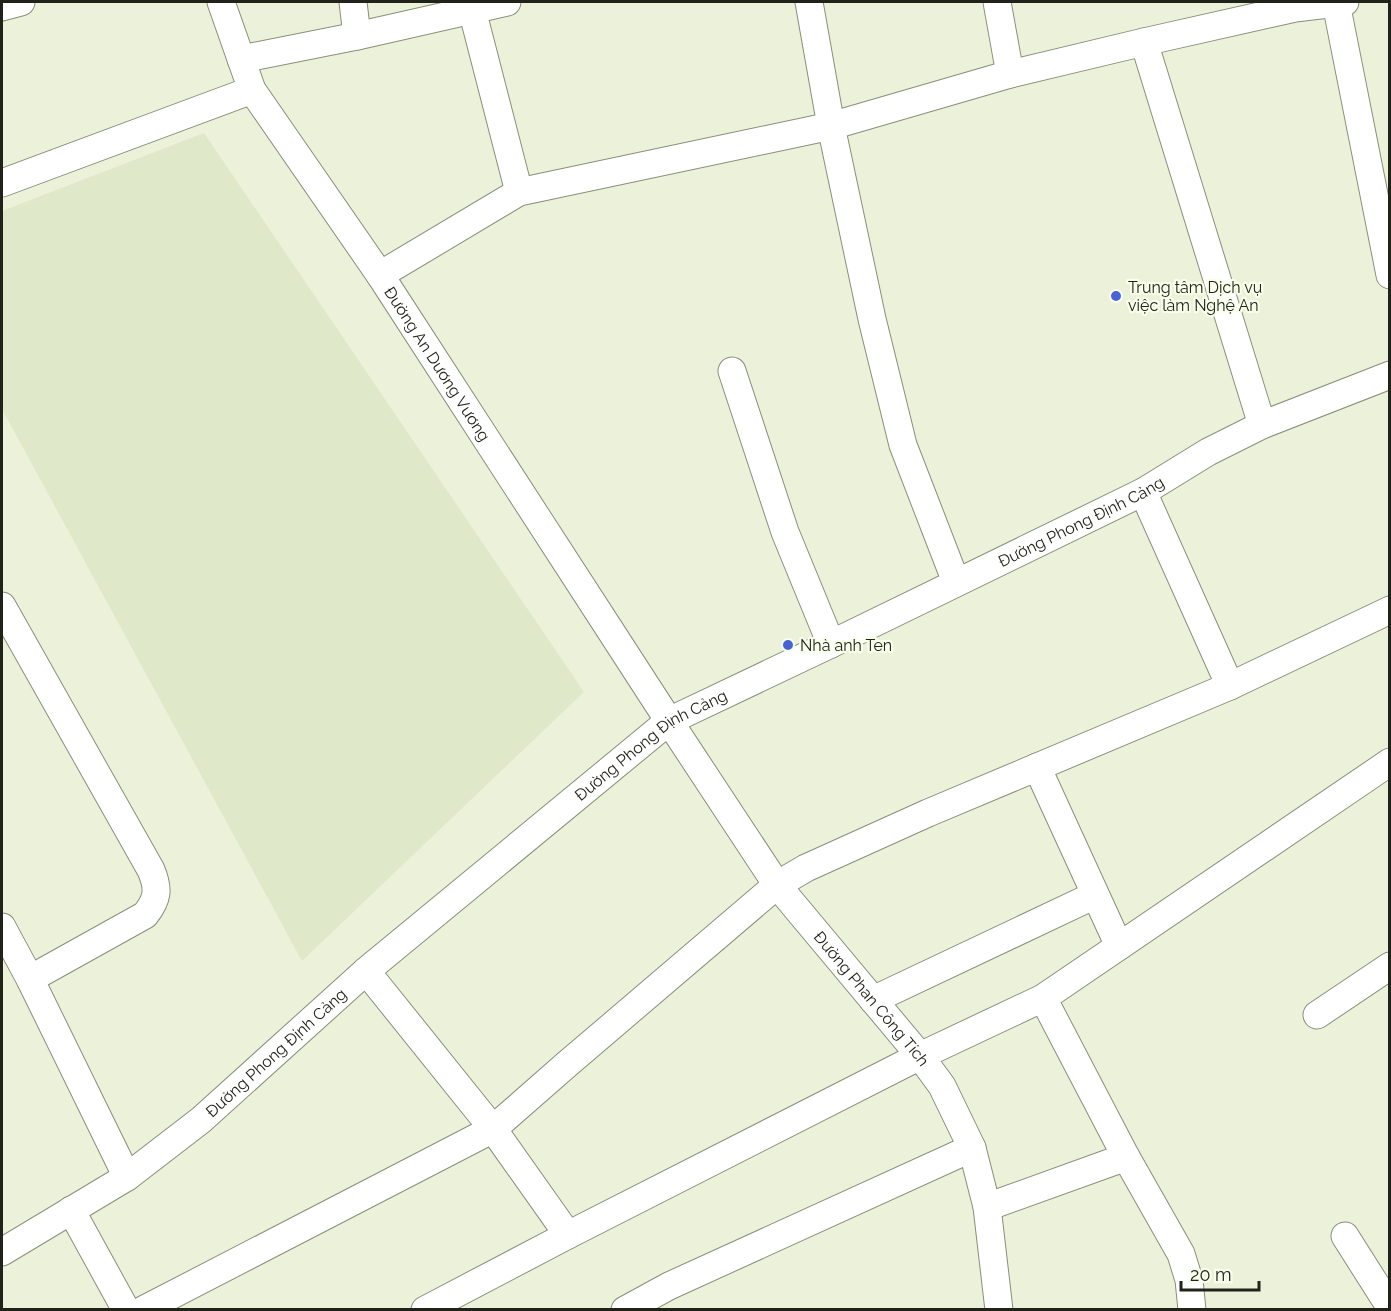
<svg xmlns="http://www.w3.org/2000/svg" width="1391" height="1311" font-family="Raleway,sans-serif">
<style>
.built{fill:#dfe8c8}
.lines{fill:none;stroke-linecap:round;stroke-linejoin:round}
.minor-casing{stroke:#898f79;stroke-width:29}
.minor{stroke:#fff;stroke-width:27}
.poi-dot{fill:#4963d7;stroke:#f9feeb;stroke-width:2}
.labels{text-anchor:middle;dominant-baseline:central;stroke-width:4.5;stroke-linejoin:round;paint-order:stroke}
.poi-label{font-size:16px;fill:#21231a;stroke:#f9feeb;text-anchor:start}
.street-label{font-size:16px;fill:#21231a;stroke:#f9feeb}
</style>
<rect width="100%" height="100%" fill="#ebf2d9"/>
<!-- built -->
<path class="built" d="M204 133 584 692 302 961 2 409V211Z"/>
<g class="lines">
<defs>
<g id="minor">
<path id="s1" d="M221 2 252 90 380 275 669 721 777 885 920 1056 942 1086 972 1148 987 1207 999 1310"/>
<path d="M353 2 357 36"/>
<path d="M470 2 519 192"/>
<path d="M809 2 831 126 872 319 903 445 956 582"/>
<path d="M997 2 1010 74"/>
<path d="M1336 3 1390 275"/>
<path d="M2 7 21 2"/>
<path d="M1144 42 1262 425"/>
<path d="M241 59 357 36 507 2"/>
<path d="M2 183 252 90"/>
<path d="M380 275 519 192 831 126 1010 74 1144 42 1295 8 1345 2"/>
<path d="M732 371 785 532 831 644"/>
<path d="M1143 492 1230 686"/>
<path d="M2 606 151 870C159 889 158 899 145 915L30 979"/>
<path d="M1037 767 1119 946"/>
<path d="M2 927 30 979 127 1177"/>
<path d="M366 971 493 1129 568 1235"/>
<path d="M1043 998 1126 1157 1181 1254 1189 1280 1192 1310"/>
<path d="M873 1000 1095 895"/>
<path d="M1317 1015 1390 966"/>
<path d="M987 1207 1126 1157"/>
<path d="M71 1210 126 1310"/>
<path d="M1345 1236 1390 1307"/>
<path id="s2" d="M2 1252 127 1177 201 1120 366 971 669 721 831 644 1143 492 1208 452 1262 425 1390 375"/>
<path d="M143 1310 493 1129 566 1065 777 885 806 868 928 813 1230 686 1390 610"/>
<path d="M425 1310 568 1235 920 1056 1043 998 1390 762"/>
<path d="M625 1310 669 1286 972 1148"/>
</g>
</defs>
<!-- minor casing -->
<use href="#minor" class="minor-casing"/>
<!-- minor -->
<use href="#minor" class="minor"/>
</g>
<!-- markers -->
<g class="poi-dot">
<circle cx="1116" cy="296" r="6"/>
<circle cx="788" cy="645" r="6"/>
</g>
<g class="labels">
<!-- poi labels -->
<g class="poi-label">
<text x="1128" y="287">Trung tâm Dịch vụ<tspan x="1128" dy="18">việc làm Nghệ An</tspan></text>
<text x="800" y="645">Nhà anh Ten</text>
</g>
<!-- street labels -->
<g class="street-label">
<text stroke="none"><textPath href="#s1" startOffset="424">Đường An Dương Vương</textPath></text>
<text stroke="none"><textPath href="#s2" startOffset="1312">Đường Phong Định Cảng</textPath></text>
<text stroke="none"><textPath href="#s2" startOffset="826">Đường Phong Định Cảng</textPath></text>
<text stroke="none"><textPath href="#s1" startOffset="1194">Đường Phan Công Tích</textPath></text>
<text stroke="none"><textPath href="#s2" startOffset="340">Đường Phong Định Cảng</textPath></text>
</g>
</g>
<!-- border -->
<rect width="1391" height="1311" fill="none" stroke="#21231a" stroke-width="6"/>
<!-- scale -->
<path d="M1181 1281v9h78v-9" fill="none" stroke="#21231a" stroke-width="3"/>
<text x="1190" y="1281" font-size="18" fill="#21231a" stroke="#f9feeb" stroke-width="4.5" paint-order="stroke">20 m</text>
</svg>
